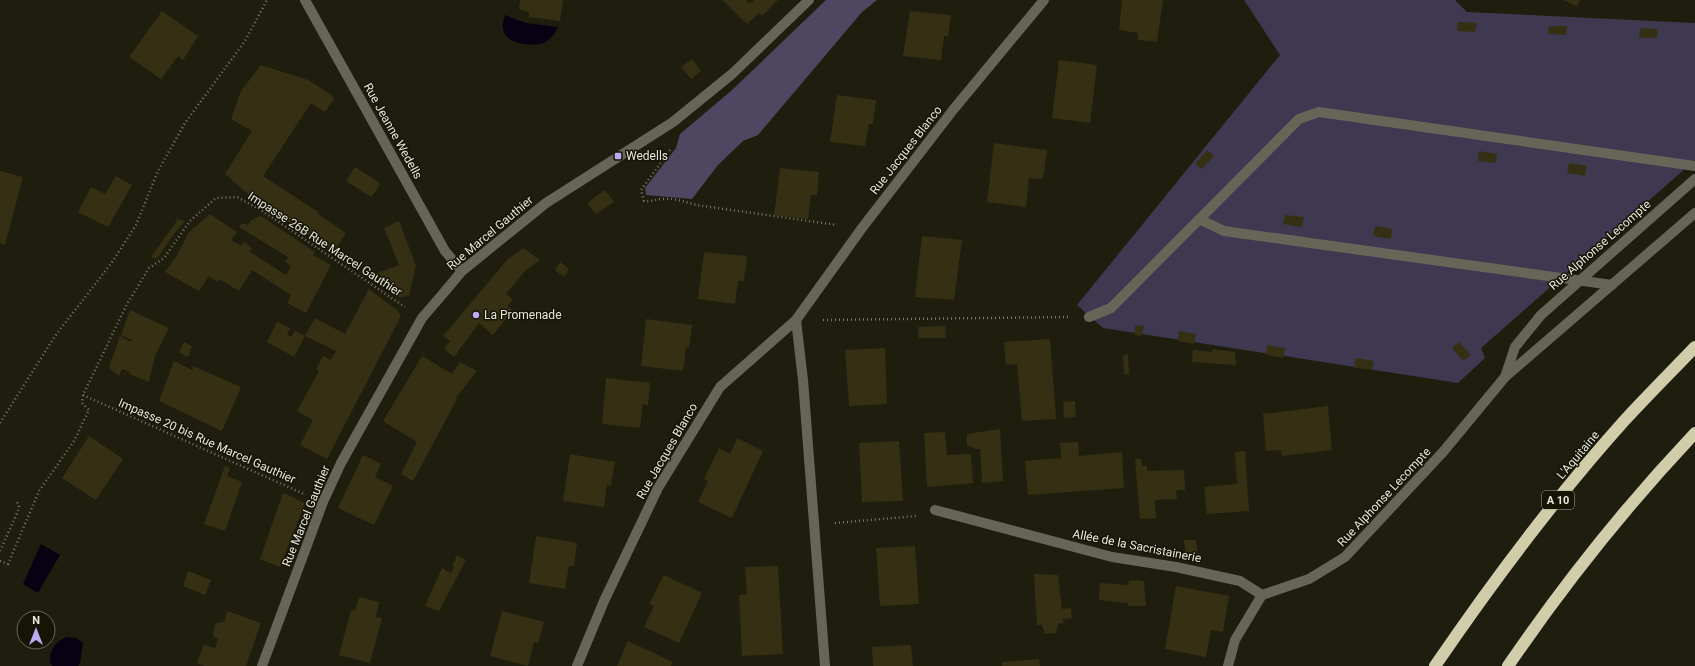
<svg xmlns="http://www.w3.org/2000/svg" width="1695" height="666" font-family="Roboto,sans-serif">
<style>
.green{fill:#3e3951}
.forest{fill:#4d4762}
.water{fill:#060213}
.building{fill:#353013}
.lines{fill:none;stroke-linecap:round;stroke-linejoin:round}
.path{stroke:#79776a;stroke-width:2.5;stroke-dasharray:1 3;stroke-linecap:butt}
.lane{stroke:#676558;stroke-width:10}
.street{stroke:#676558;stroke-width:10}
.highway{stroke:#d1ccaa;stroke-width:12}
.poi-dot{fill:#bcaaf5;stroke:#161405;stroke-width:1.5}
.labels{text-anchor:middle;dominant-baseline:central;stroke-width:3;stroke-linejoin:round;paint-order:stroke}
.shield{fill:#161405;stroke:#a8a79c;stroke-width:1}
.shield-label{font-size:11px;font-weight:bold;fill:#e7e6dc}
.street-label{font-size:12px;fill:#e7e6dc;stroke:#161405}
.poi-label{font-size:12px;fill:#e7e6dc;stroke:#161405;text-anchor:start}
</style>
<rect width="100%" height="100%" fill="#1f1d0e"/>
<!-- green -->
<path class="green" d="M1244 0H1455L1467 12 1695 23V160L1481 348 1485 358 1458 383 1103 328 1077 305 1280 55Z"/>
<!-- forest -->
<path class="forest" d="M826 0H877L862 12 758 135 743 141 718 165 692 199 646 195 645 188 676 148 680 134 731 91Z"/>
<!-- water -->
<path class="water" d="M505 15 526 23 558 27C555 34 551 40 543 43 531 47 504 44 503 28 502 24 504 19 505 15Z
M41 544 60 555 38 593 23 584Z
M67 637 76 638 83 643 80 664 78 666H52C45 655 56 640 67 637Z"/>
<!-- building -->
<path class="building" d="M520 0H563L560 21 529 17V12L521 10 519 8Z
M723 0H746L750 4 754 0H778L762 16 759 13 747 24Z
M1122 0H1163L1157 42 1138 40V33L1119 30Z
M1563 0H1580L1577 6Z
M162 11 198 36 183 60 178 56 161 79 129 57Z
M910 11 951 15 948 37 944 36 941 60 903 56Z
M1458 22 1477 23 1475 32 1457 31Z
M1549 26H1567L1566 35 1548 34Z
M1640 28 1658 29 1657 38H1639Z
M692 59 701 71 691 79 681 67Z
M1059 60 1097 65 1090 123 1052 118Z
M261 65 308 80 332 95 334 99 325 112 311 103 263 176 318 212V214L346 233 333 252 255 200 225 174 252 131 231 119 241 91Z
M837 95 876 100 873 124H869L865 146 830 142Z
M994 143 1047 150 1043 179 1029 178 1026 207 987 202Z
M1207 150 1214 156 1202 169 1195 164Z
M1479 151 1497 154 1496 163 1478 161Z
M1569 163 1587 166 1585 176 1567 173Z
M355 167 377 181 380 185 371 197 346 181Z
M780 168 819 172 817 195H811L808 219 774 215Z
M0 171 23 177 5 245 0 243Z
M116 176 132 185 108 227 78 212 91 187 105 194Z
M605 190 614 202 596 214 587 203Z
M210 214 237 232 231 240 241 246 244 242 252 248 250 252 286 275 291 266 285 262 288 257 239 227 242 223 248 225 251 220 261 216 315 252 313 255 331 265 306 313 287 303 291 295 252 270 239 291 219 279 217 282 209 276 199 291 165 272 176 257 189 232Z
M1285 215 1304 217 1302 227 1283 224Z
M178 219 185 221 173 235 157 259 151 257Z
M399 221 416 266 409 295 400 298 369 276 399 265 384 228Z
M1375 226 1392 229 1391 239 1373 236Z
M922 236 962 240 954 300 915 297Z
M523 248 540 260 525 271 506 294 513 299 507 307 513 310 493 335 479 323 454 357 444 349 450 341 443 336 508 259Z
M704 252 747 256 744 281H738L735 304 698 299Z
M560 262 569 269 564 277 555 270Z
M369 289 397 310 401 316 327 459 300 445 313 420 297 411 319 371 316 369 323 356 331 360 336 351 305 336 315 318 345 334Z
M130 310 169 328 155 356 149 382 129 374 130 372 122 369 119 376 109 368 120 336 131 342 132 340 121 335Z
M646 319 692 325 689 348 686 347 683 371 641 366Z
M277 322 290 328 287 335 291 337 295 331 305 336 294 357 267 342Z
M1135 325 1144 326 1142 336 1134 335Z
M945 326 946 338H919L918 327Z
M1179 331 1196 334 1194 344 1178 341Z
M1050 339 1056 419 1022 421 1017 364 1006 365 1004 342Z
M184 342 192 346 188 357 179 352Z
M1459 342 1471 355 1463 361 1452 348Z
M1267 345 1285 348 1283 358 1266 355Z
M885 348 887 404 849 406 845 350Z
M1213 349 1235 352 1236 365 1192 362 1193 350 1212 352Z
M1128 354 1129 374H1124L1123 355Z
M422 356 452 374 460 362 477 371 455 399H457L413 481 401 474 417 442 383 421Z
M1356 358 1374 361 1372 370 1354 368Z
M174 361 192 370 193 366 241 387 222 431 159 401Z
M606 378 650 383 648 405 643 404 640 428 602 424Z
M1075 401 1076 417 1064 418 1063 402Z
M1328 406 1332 450 1282 456 1281 450 1266 451 1263 414Z
M1000 429 1003 481 982 483 980 449H975L967 445V434Z
M945 432 947 455 971 454 973 483 927 487 924 433Z
M89 436 123 459 96 500 62 478Z
M737 438 763 451 732 518 698 502 708 481 704 479 719 448 730 454Z
M899 441 903 501 862 502 859 443Z
M1078 442 1079 456 1122 452 1124 488 1028 495 1025 461 1061 458 1060 443Z
M1245 451 1249 511 1207 514 1204 487 1237 484 1235 452Z
M570 454 615 462 611 485H607L604 507 563 501Z
M363 455 381 464 375 477 393 486 374 525 338 508Z
M1135 459H1141L1142 466H1147V471L1184 470 1185 490H1176L1177 499 1155 500 1156 518 1140 519Z
M225 466 230 468 227 476 242 482 225 531 204 524Z
M283 493 305 503 280 567 260 559Z
M536 536 577 543 574 566H569L565 589 529 583Z
M1184 540H1196L1198 560 1186 558Z
M915 546 919 604 880 606 876 548Z
M457 555 466 560 439 611 425 606 442 568 451 573 454 567 452 566Z
M778 566 783 654 742 656 739 595H747L745 567Z
M188 571 211 580 205 595 183 586Z
M1034 574 1058 575 1062 609 1071 608 1072 618 1063 619V623L1058 624 1056 633 1045 634 1042 625H1037Z
M664 575 702 593 679 643 644 627 654 606 649 604Z
M1137 580 1144 581 1146 606H1128V603L1099 600 1100 583 1128 585 1129 581Z
M1176 586 1229 596 1223 632 1211 630 1206 657 1165 649Z
M359 597 379 602 376 617 382 618 370 663 339 655 351 610 355 611Z
M227 611 261 623 246 666H205L197 663 204 645 215 648 218 639 214 637 213 633 216 623 224 622Z
M502 611 544 622 538 643 534 642 528 666 490 656Z
M628 641 673 662 671 666H617Z
M911 645 913 666H873L872 647Z
M1039 659 1040 666H1002V662Z"/>
<g class="lines">
<!-- path -->
<path class="path" d="M670 150 641 190 644 201C651 202 656 199 663 199 675 198 685 202 696 205L837 225
M823 320 1068 317
M83 395 304 494
M0 423 55 336 113 261 136 225 158 171 185 123 245 41 267 0
M835 523 916 516
M0 551 18 511 19 506 16 500
M0 561 8 564 39 491 74 441 89 410 82 403 83 395 127 304 149 268 164 258 190 221 216 198 237 197 261 210 405 307"/>
<!-- lane -->
<path class="lane" d="M1199 219 1224 231 1612 285
M1089 317 1111 308 1299 119 1319 112 1695 166
M1505 377 1515 347 1541 315 1695 179"/>
<!-- street -->
<path class="street" d="M305 0 445 251 462 271
M796 320 803 380 825 666
M935 510 1112 557 1176 567 1240 581 1262 595
M262 666 323 502 341 463 422 318 441 296 462 271 546 203 673 122 732 74 809 0
M577 666 604 601 658 488 720 387 796 320 862 228 953 110 1044 0
M1228 666 1235 640 1262 595 1309 579 1345 557 1443 452 1505 377 1695 213"/>
<!-- highway -->
<path class="highway" d="M1435 666C1493 581 1555 498 1624 421 1647 396 1671 372 1695 347
M1508 666C1564 584 1627 505 1695 433"/>
</g>
<!-- markers -->
<g class="poi-dot">
<rect x="614" y="152" width="8" height="8" rx="2"/>
<circle cx="476" cy="315" r="4"/>
</g>
<g class="labels">
<!-- shield labels -->
<rect class="shield" x="1542" y="491" width="32" height="18" rx="3"/>
<g class="shield-label">
<text x="1558" y="500">A 10</text>
</g>
<!-- street labels -->
<g class="street-label">
<text transform="translate(393 131) rotate(61)">Rue Jeanne Wedells</text>
<text transform="translate(906 150) rotate(-52)">Rue Jacques Blanco</text>
<text transform="translate(490 233) rotate(-40)">Rue Marcel Gauthier</text>
<text transform="translate(325 244) rotate(33)">Impasse 26B Rue Marcel Gauthier</text>
<text transform="translate(1600 245) rotate(-41)">Rue Alphonse Lecompte</text>
<text transform="translate(207 441) rotate(24)">Impasse 20 bis Rue Marcel Gauthier</text>
<text transform="translate(667 451) rotate(-60)">Rue Jacques Blanco</text>
<text transform="translate(1578 455) rotate(-50)">L'Aquitaine</text>
<text transform="translate(1384 497) rotate(-47)">Rue Alphonse Lecompte</text>
<text transform="translate(306 516) rotate(-68)">Rue Marcel Gauthier</text>
<text transform="translate(1137 546) rotate(11)">Allée de la Sacristainerie</text>
</g>
<!-- poi labels -->
<g class="poi-label">
<text x="626" y="156">Wedells</text>
<text x="484" y="315">La Promenade</text>
</g>
</g>
<!-- north arrow -->
<g transform="translate(36 630)"><circle r="19" fill="#161405" stroke="#6a685b"/>
<path d="M0-3L7 15L0 10L-7 15Z" fill="#bcaaf5"/>
<text y="-6" font-size="11" font-weight="bold" text-anchor="middle" fill="#e7e6dc">N</text>
</g>
</svg>
